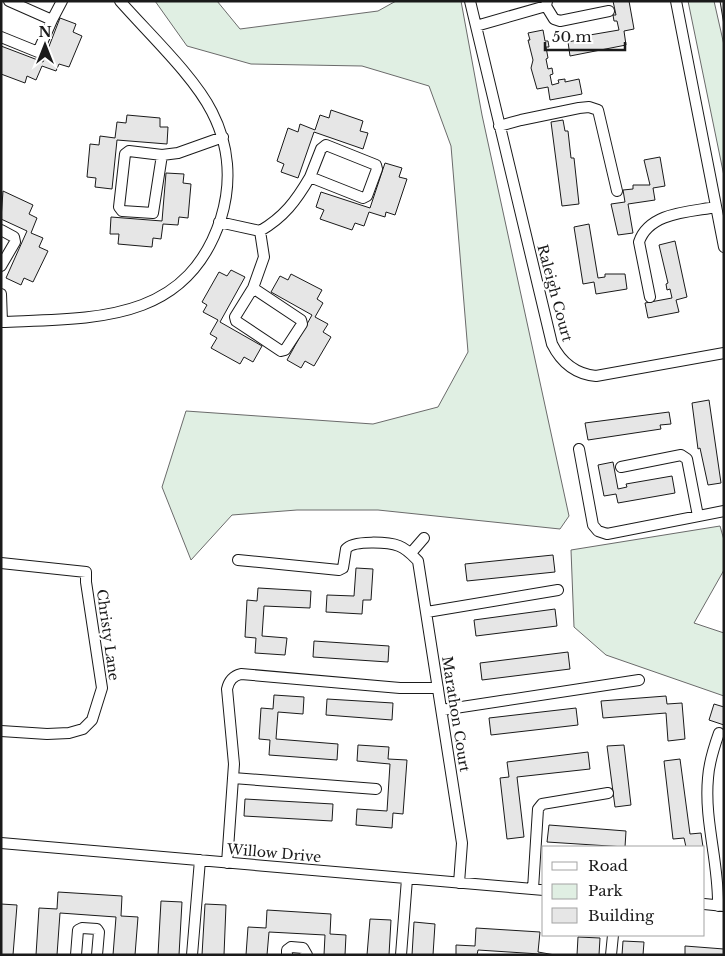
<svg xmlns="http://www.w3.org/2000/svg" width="725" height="956" font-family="'Libre Baskerville',serif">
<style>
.green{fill:#e0efe3;stroke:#6a6a6a}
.building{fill:#e6e6e6;stroke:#1a1a1a}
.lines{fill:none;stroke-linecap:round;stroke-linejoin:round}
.minor-casing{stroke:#1a1a1a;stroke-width:12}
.minor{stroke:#fff;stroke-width:10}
.labels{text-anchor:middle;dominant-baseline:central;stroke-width:4;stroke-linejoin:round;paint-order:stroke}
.street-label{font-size:14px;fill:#1a1a1a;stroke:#fff}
</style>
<rect width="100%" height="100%" fill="#fff"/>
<!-- green -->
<path class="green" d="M155 1H217L240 29 378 11 396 1H461L482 115 569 516 560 529 378 510H297L232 515 191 560 162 487 186 411 373 424 438 407 468 352 451 146 429 86 362 66 251 64 187 46Z
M688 1H714L724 45V176Z
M720 526 724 540V570L694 623 724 633V696L606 655 574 627 571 550Z"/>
<!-- building -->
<path class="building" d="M613 1H629L634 29 624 31 626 45 570 56 568 42 578 40V37L619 30 617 21H614L613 15H616Z
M720 1H724V25Z
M60 18 76 24 73 32 82 36 69 67 59 64 56 71 42 66 36 80 27 76 25 83 1 74V46L43 62Z
M543 30 545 41H548L549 47H546L548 58 546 59 548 69 552 68 553 74 550 75 552 85 559 83 558 80 565 79V82L579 79 582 94 550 100 548 87 537 89 531 68 533 60 528 40H530L528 33Z
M331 110 363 121 360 131 368 133 363 149 314 132 298 178 281 172 284 164 277 161 288 128 298 132 300 124 315 130 320 115 329 118Z
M127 115 160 118V127H168L167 144 117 140 112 189 95 187 96 178 87 177 90 144 99 145 100 136 115 138 117 122 126 123Z
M563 120 565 131H568L571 158H574L579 204 562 206 551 122Z
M660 157 665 186 653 188 655 200 628 204 633 233 618 235 611 204 625 202 623 190 633 189V185H650L644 160Z
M385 163 402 168 399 177 407 179 395 215 386 212 385 217 369 212 364 226 355 223 352 230 320 219 324 210 316 207 321 192 370 208Z
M166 173 184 174 183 183 191 184 188 218 179 217 178 225 163 224 161 239 153 238 152 247 118 244 119 234H110L111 217 162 221Z
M3 191 33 205 29 214 37 218 31 233 43 238 39 247 48 251 33 282 24 278 21 285 6 278 27 231 1 219Z
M589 224 598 278 605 277V274H625L627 289 596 294 594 282 583 284 574 227Z
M675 241 687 297 676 300 679 312 648 318 645 303 672 298 670 289 667 290 666 284 668 283 659 245Z
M231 270 245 277 220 322 262 346 253 362 244 357 240 364 211 348 217 338 210 334 218 320 203 312 207 305 202 302 219 272 227 276Z
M291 274 322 290 317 299 323 303 315 317 328 324 323 332 331 337 314 366 305 361 301 368 287 360 312 315 271 292 280 276 288 280Z
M709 400 721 483 708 485 700 448 698 449 692 403Z
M669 412 671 424 660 425 661 429 588 440 585 423Z
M613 462 618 489 627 487 626 484 672 476 675 493 618 503 616 494 604 496 598 465Z
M553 555 555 572 467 581 465 564Z
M356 568 373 569 371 600H363L362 614 326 612 327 595 354 596Z
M258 588 311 591 310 608 264 606 262 636 287 638 285 655 255 653 256 638 245 637 247 600 257 601Z
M555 609 557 626 476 636 474 620Z
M314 641 389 646 388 662 313 657Z
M568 652 570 669 482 680 480 663Z
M274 695 304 697 303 714 278 712 276 739 338 744 337 760 269 755 270 740 259 739 261 708 273 709Z
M666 696 667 704 682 703 685 739 668 741 666 713 603 718 601 701Z
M327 699 393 703 392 720 326 715Z
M714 704 724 707V725L709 720Z
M576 708 578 725 491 735 489 718Z
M358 745 389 747 388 759 407 760 403 814 393 813 392 828 356 825 357 809 387 811 390 764 357 761Z
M624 745 631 805 615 807 607 746Z
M588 752 590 769 517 777 524 837 507 839 500 778 509 777 507 762Z
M680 759 690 834 701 833 703 847H686L684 838 673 839 664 761Z
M245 799 333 804 332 821 244 816Z
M549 825 626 831 625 847 547 842Z
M58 892 122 896 121 916 138 917 135 955H113L116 917 60 913 57 955H36L39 908 57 909Z
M161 901 182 902 179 955H158Z
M1 904 17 905 13 955H1Z
M205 904 226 905 224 955H202Z
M267 910 331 914 330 934 346 935 345 955H324L325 935 269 932 267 955H246L248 927 266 928Z
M370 919 391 920 389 955H367Z
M414 922 435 924 433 955H412Z
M476 928 540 932 538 952 555 955 478 950 477 955H456V945L475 946Z
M578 937 600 938 599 955H577Z
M623 941 644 942 643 955H622Z
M685 946 724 949V955H685Z"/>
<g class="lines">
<defs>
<path id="minor" d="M470 1 552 344C561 362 575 374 596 376L724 353
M676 1 724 247
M546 6 554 19 560 21 609 11
M52 20 62 1
M476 26 546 6 547 1
M1 37 38 52 52 20 9 1
M499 126 521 120 579 108 589 107 598 110 617 191
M326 145 376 165 377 169 367 196 363 198 310 177 321 149Z
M129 151 162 155 153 213 122 211 119 207 125 154Z
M162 155 178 153 223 137
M219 222 260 231C284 217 296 201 310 177
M1 230 14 237 15 242 1 266
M253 288 301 320 302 324 285 350 281 351 236 321 235 317Z
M253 288 264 257 260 231
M1 294 2 322
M650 297 639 242C649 212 690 212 716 207
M1 322C93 318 187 324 221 218 232 182 229 145 212 112 194 76 148 33 120 1
M579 449 593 525 598 531 607 534 724 511
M621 467 681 455 687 459 698 516
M411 553 424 538
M238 560 339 570 343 568 346 549C353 540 389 542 399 546 407 549 412 555 418 561L462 843 459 883
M1 563 86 572V582L102 688 92 720 83 729 69 733 47 734 1 731
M427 612 558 590
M442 710 639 680
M233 778 376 789
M1 843 544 890
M227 863 234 764 227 689C229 680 233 676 241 674L400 688H438
M533 889 538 809 542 804 608 793
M704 904 724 906
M718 906C719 863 704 821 708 778 709 762 714 747 719 733
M76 955 78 930 82 928 97 929 99 932 97 955
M192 955 200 860
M287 955V950L291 947 303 948 307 955
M401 955 407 879
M611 955 613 935"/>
</defs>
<!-- minor casing -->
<use href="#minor" class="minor-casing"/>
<!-- minor -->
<use href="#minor" class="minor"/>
</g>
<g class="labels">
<!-- street labels -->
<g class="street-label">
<text transform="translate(555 293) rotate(75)">Raleigh Court</text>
<text transform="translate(108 635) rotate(82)">Christy Lane</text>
<text transform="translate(456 714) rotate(81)">Marathon Court</text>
<text transform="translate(274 853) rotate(5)">Willow Drive</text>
</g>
</g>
<!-- border -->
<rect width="725" height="956" fill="none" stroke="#1a1a1a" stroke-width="5"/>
<!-- legend -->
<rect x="542" y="846" width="162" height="90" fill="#ffffff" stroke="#a3a3a3"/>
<rect x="552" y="862" width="25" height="8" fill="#ffffff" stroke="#a3a3a3"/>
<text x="588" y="871" font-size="15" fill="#1a1a1a">Road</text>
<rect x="552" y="884" width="25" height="15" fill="#e0efe3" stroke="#a3a3a3"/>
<text x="588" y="896" font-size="15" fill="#1a1a1a">Park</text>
<rect x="552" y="908" width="25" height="15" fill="#e6e6e6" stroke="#a3a3a3"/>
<text x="588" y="921" font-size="15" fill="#1a1a1a">Building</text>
<!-- north arrow -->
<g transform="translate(45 45)" stroke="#ffffff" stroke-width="4" paint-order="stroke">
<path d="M0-4L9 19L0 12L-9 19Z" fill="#1a1a1a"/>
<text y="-8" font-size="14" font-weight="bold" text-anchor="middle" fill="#1a1a1a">N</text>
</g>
<!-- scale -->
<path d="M545 42v8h80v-8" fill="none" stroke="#1a1a1a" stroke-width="2.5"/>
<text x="552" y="42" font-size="15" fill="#1a1a1a" stroke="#ffffff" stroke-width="4" paint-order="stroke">50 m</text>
</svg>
